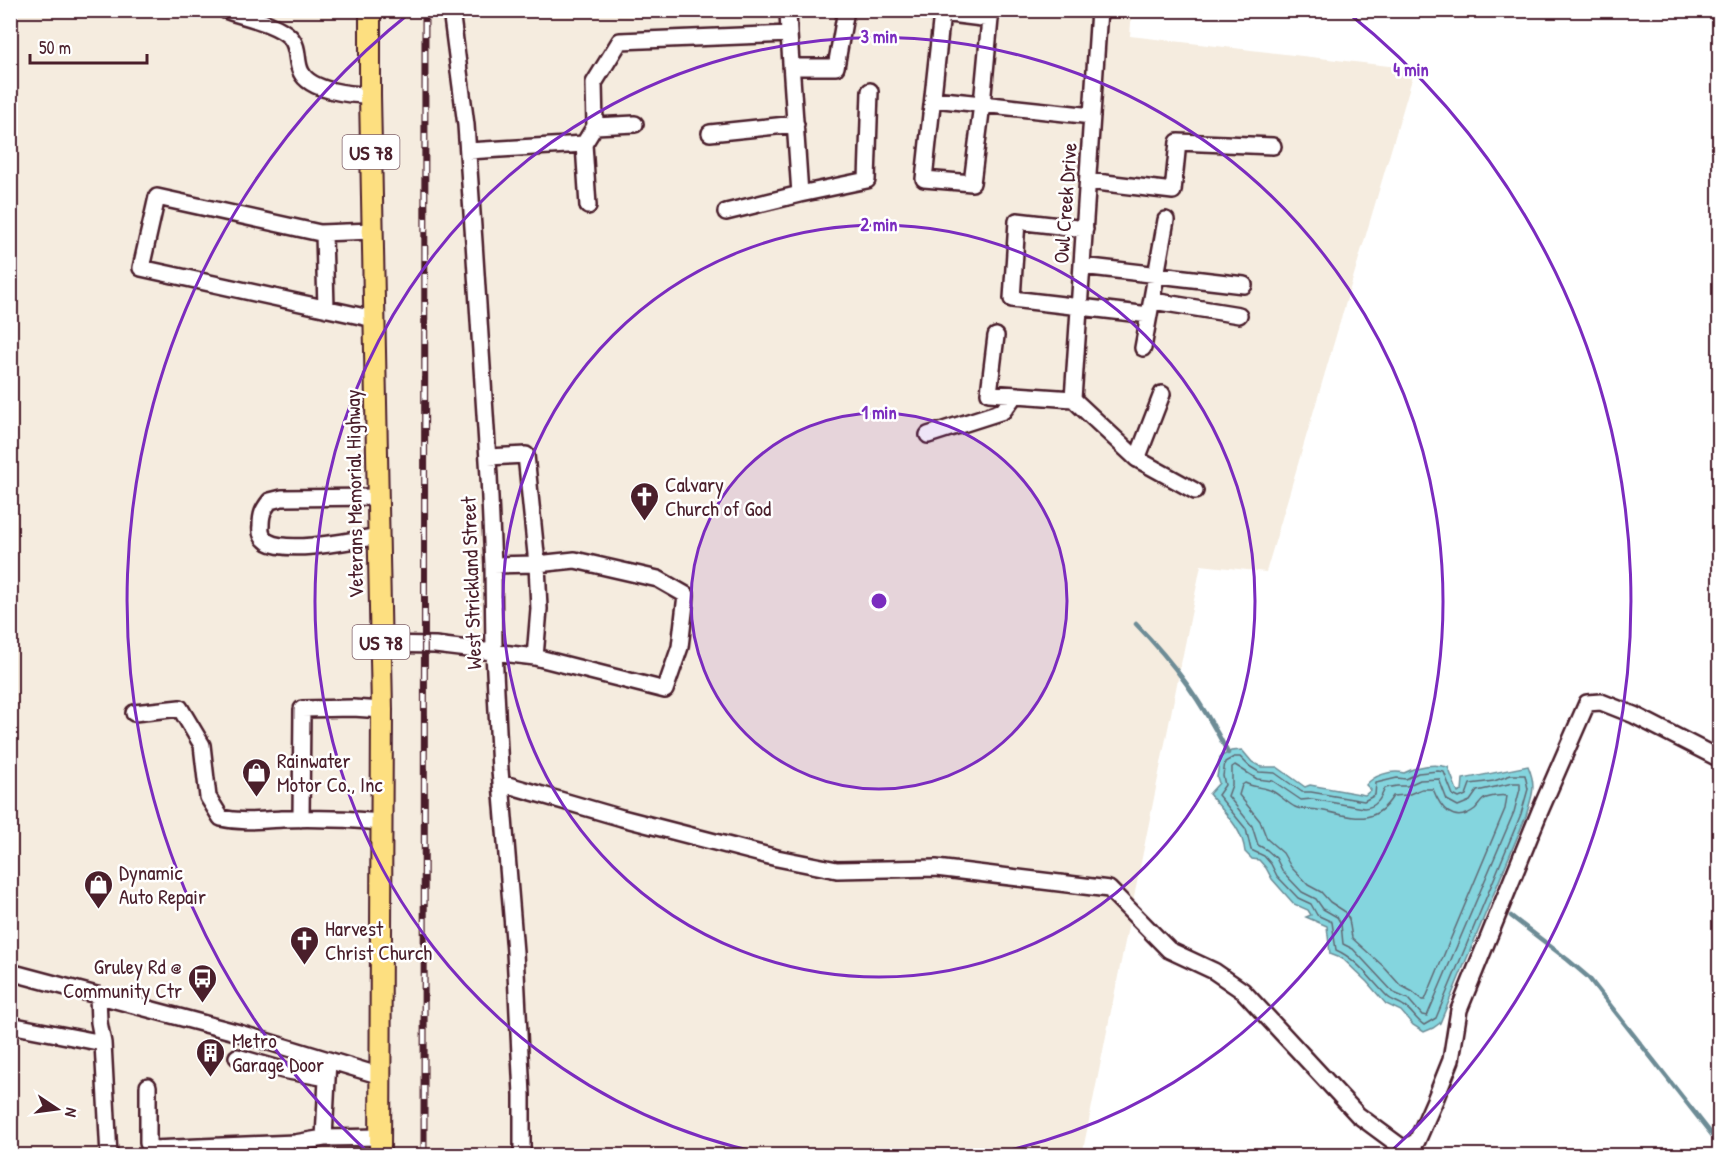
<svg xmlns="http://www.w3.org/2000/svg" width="1730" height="1166" font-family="'Patrick Hand',sans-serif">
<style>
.built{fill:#f5ecdf}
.water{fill:#84d5de;stroke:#6d8c96;stroke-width:1.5}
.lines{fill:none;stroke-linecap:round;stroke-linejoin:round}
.shore{stroke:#616873;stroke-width:1.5}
.stream{stroke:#6d8c96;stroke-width:4.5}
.minor-casing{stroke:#4a1f2b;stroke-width:20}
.major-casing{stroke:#4a1f2b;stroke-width:24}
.minor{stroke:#fff;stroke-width:15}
.major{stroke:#fddf80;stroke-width:20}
.rail-casing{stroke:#4a1f2b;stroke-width:7}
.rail{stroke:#fff;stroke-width:4.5;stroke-dasharray:14;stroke-linecap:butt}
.ring{fill:none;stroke:#7b2cbf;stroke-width:3}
.labels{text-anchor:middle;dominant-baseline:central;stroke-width:5;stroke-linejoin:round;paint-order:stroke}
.shield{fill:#fff;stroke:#80626b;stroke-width:1.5}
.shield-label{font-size:20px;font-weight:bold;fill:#4a1f2b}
.street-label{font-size:21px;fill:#4a1f2b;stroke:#fff}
.poi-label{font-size:21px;fill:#4a1f2b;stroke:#fff;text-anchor:start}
.centre{fill:#7b2cbf;stroke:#fff;stroke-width:3}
.ring-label{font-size:18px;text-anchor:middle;font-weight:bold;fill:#7b2cbf;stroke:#fff;stroke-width:5;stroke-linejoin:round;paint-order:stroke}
</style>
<rect width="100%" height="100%" fill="#fff"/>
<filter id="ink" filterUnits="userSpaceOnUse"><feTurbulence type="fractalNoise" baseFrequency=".0167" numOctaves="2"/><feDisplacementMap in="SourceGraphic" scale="12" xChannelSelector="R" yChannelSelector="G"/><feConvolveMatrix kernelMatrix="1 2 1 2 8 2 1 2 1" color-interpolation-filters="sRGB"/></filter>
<g filter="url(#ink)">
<!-- built -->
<path class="built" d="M1132 10 1130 36 1415 69 1266 572 1201 565 1082 1155H11L10 11Z"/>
<!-- water -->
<path class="water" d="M1242 750 1252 762 1261 767H1277L1305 787 1310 785 1365 795 1371 790 1366 785C1374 775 1391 770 1404 773 1418 766 1432 763 1448 767L1458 793 1462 791 1463 779 1528 766C1537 787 1532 795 1526 816L1440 1023 1433 1028 1424 1032 1413 1025 1401 1011 1386 1004 1367 982 1343 959 1330 954 1327 926 1306 917 1311 915 1308 910 1294 904 1272 879 1266 868 1259 860 1252 859 1245 852C1243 829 1224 812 1209 794L1219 783 1217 777 1220 757 1231 751Z"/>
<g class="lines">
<!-- shore -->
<path class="shore" d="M1234 757H1240L1249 766 1259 772 1275 773 1302 792H1311L1364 801 1375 795 1376 783 1397 778 1406 779 1418 773 1438 771 1444 772 1453 795 1459 798 1466 795 1470 784 1494 781 1511 775H1525L1528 789 1521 814 1436 1018 1424 1025C1416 1020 1412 1011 1404 1006 1399 1002 1392 1001 1388 997 1371 980 1357 959 1336 950L1332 922 1317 915 1311 904 1298 898 1277 876 1271 864 1264 856 1251 850 1246 829 1218 795 1225 785 1223 776 1225 762Z
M1235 765 1257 779 1273 781 1301 800 1312 799 1364 808C1377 807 1381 798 1385 788L1397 786H1407L1420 780 1439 779 1447 800 1458 806 1470 801 1477 791 1513 783H1520V789L1514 812 1427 1016 1422 1015 1408 999 1394 993 1353 949 1343 944 1341 924 1337 917 1323 909 1316 899 1302 892 1283 872 1276 858 1267 850 1258 845 1252 826 1228 796 1232 785V767Z
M1245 783C1255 788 1265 787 1272 791 1280 795 1287 803 1295 807 1303 811 1310 808 1318 810 1350 815 1373 829 1393 796L1407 795 1422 789H1433C1440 807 1453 826 1475 809 1478 806 1481 801 1484 799 1490 796 1502 795 1507 796L1505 809 1425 1000H1422L1413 992 1400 985 1383 966 1352 938 1349 919 1344 911 1330 902 1321 892 1308 885 1291 867 1283 853 1267 839 1260 821 1239 795 1242 785Z"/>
<!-- stream -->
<path class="stream" d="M1136 624C1175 664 1202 702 1228 753
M1511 916 1568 960 1588 977 1720 1145"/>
<defs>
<path id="minor" d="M225 10C244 17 277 23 290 37 300 48 295 61 301 72 310 91 351 95 370 95
M451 10 466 125 474 242 489 476 493 565 494 652 500 770 515 952 522 1095V1156
M789 34 800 194 867 180 870 91
M791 67H836L846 10
M933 99 982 104 972 183 924 179 942 13 990 19 982 104 1092 116
M595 126 594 83 620 41 789 34 788 10
M710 133 796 124
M584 144 588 206
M468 151 584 144 595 126 635 124
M1088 181 1173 191 1178 142 1273 146
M726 212 800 194
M1085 229 1017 221 1012 299 1149 315 1143 348
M373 231 320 233 157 197 141 268 374 319
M324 233 326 309
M1082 266 1244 285
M1153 301 1239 315
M1149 315 1166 220
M996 336 989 393 1073 399 1137 459 1162 394
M1073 399 1099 10
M928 435 1003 411 1015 395
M488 457 526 455 537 564 539 609 535 657
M1137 459 1195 491
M378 497 282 498 270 501C263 510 261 514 261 526 260 532 262 538 268 542 289 554 354 540 379 536
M381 644 435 645 535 657 665 690 680 647 686 595 658 579 575 560 537 564 493 565
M134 713 180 708 202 745 208 797 221 818C242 823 261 820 282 819 315 818 349 819 382 822
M501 783 622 818 777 858 837 870 936 868 1109 889 1169 950 1214 971 1243 991 1358 1115 1404 1149 1417 1141 1435 1100 1451 1060 1459 1010 1540 811 1587 703 1601 702 1634 715 1720 759
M301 819 302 709 353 708 382 710
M10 972 239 1033 381 1076
M10 1025 103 1043 99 1022 98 995
M103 1043 109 1156
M237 1057 283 1070 327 1078
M328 1060 324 1138 380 1137
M148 1086V1143L152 1149
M152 1156V1149L295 1143 324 1138"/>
<path id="major" d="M370 10V95L382 710 380 1156"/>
</defs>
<!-- minor casing -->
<use href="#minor" class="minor-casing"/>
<!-- major casing -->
<use href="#major" class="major-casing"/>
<!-- minor -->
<use href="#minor" class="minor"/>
<!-- major -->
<use href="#major" class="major"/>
<defs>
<path id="rail" d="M424 1156 425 10"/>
</defs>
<!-- rail casing -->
<use href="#rail" class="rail-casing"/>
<!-- rail -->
<use href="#rail" class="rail"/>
</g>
</g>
<!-- distance rings -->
<circle cx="879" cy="601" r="188" fill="#7b2cbf" fill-opacity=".12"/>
<g class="ring">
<circle cx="879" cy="601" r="188"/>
<circle cx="879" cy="601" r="376"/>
<path d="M771 1155A564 564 0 1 1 987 1155"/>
<path d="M371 1155A752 752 0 0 1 411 12M1347 12A752 752 0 0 1 1387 1155"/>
</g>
<!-- icons -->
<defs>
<symbol id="church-pin" viewBox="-11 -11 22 30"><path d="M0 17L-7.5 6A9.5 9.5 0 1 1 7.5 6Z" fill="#4a1f2b" stroke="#fff"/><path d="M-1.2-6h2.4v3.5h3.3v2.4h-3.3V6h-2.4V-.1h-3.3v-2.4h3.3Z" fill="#fff"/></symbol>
<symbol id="shop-pin" viewBox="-11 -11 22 30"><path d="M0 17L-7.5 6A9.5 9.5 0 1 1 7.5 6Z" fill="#4a1f2b" stroke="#fff"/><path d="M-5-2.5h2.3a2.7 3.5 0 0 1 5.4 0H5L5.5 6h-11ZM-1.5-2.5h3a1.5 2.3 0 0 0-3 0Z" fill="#fff"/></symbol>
<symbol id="bus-pin" viewBox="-11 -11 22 30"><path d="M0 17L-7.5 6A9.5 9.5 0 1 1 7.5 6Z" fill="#4a1f2b" stroke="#fff"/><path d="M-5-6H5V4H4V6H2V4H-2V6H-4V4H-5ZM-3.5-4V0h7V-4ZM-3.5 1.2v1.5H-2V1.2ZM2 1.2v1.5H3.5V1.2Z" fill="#fff"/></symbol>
<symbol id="building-pin" viewBox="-11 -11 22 30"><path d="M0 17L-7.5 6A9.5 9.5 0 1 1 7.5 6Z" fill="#4a1f2b" stroke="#fff"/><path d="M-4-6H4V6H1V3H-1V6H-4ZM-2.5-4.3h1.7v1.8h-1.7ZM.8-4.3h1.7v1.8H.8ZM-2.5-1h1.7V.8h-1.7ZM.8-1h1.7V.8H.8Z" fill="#fff"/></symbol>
</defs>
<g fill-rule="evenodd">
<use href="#church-pin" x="628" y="480" width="33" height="45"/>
<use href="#shop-pin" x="240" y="756" width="33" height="45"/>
<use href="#shop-pin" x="82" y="868" width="33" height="45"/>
<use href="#church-pin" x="288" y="924" width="33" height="45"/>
<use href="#bus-pin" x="186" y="962" width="33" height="45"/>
<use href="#building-pin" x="194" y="1036" width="33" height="45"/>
</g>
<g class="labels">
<!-- shield labels -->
<g class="shield">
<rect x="342.5" y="135" width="57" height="34" rx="4.5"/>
<rect x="352.5" y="625" width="57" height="34" rx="4.5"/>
</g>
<g class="shield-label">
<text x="371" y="152">US 78</text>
<text x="381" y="642">US 78</text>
</g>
<!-- street labels -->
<g class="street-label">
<text transform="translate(1065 203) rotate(-86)">Owl Creek Drive</text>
<text transform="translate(354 494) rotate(-91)">Veterans Memorial Highway</text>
<text transform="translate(471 583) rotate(-92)">West Strickland Street</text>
</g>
<!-- poi labels -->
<g class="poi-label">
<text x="665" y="484">Calvary<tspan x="665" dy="24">Church of God</tspan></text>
<text x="277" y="760">Rainwater<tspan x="277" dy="24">Motor Co., Inc</tspan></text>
<text x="119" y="872">Dynamic<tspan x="119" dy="24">Auto Repair</tspan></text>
<text x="325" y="928">Harvest<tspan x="325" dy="24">Christ Church</tspan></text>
<text x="182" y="966" text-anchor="end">Gruley Rd @<tspan x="182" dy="24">Community Ctr</tspan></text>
<text x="232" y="1040">Metro<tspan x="232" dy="24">Garage Door</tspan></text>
</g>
</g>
<circle cx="879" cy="601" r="9" class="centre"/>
<g class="ring-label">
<text x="879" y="43">3 min</text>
<text x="1411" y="76">4 min</text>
<text x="879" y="231">2 min</text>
<text x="879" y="419">1 min</text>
</g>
<!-- margin -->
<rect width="1730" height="1166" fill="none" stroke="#fff" stroke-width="36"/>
<rect x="18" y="18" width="1694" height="1130" fill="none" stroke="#4a1f2b" stroke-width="2" filter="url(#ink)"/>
<!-- north arrow -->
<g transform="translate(57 1109) rotate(103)" stroke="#ffffff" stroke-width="4.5" paint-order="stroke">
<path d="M0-4.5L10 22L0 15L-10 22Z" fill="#4a1f2b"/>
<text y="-9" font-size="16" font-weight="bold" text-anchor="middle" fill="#4a1f2b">N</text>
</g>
<!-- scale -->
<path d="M30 54v9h117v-9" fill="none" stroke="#4a1f2b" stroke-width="3"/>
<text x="39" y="54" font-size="18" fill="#4a1f2b" stroke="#ffffff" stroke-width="4.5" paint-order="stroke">50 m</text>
</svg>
